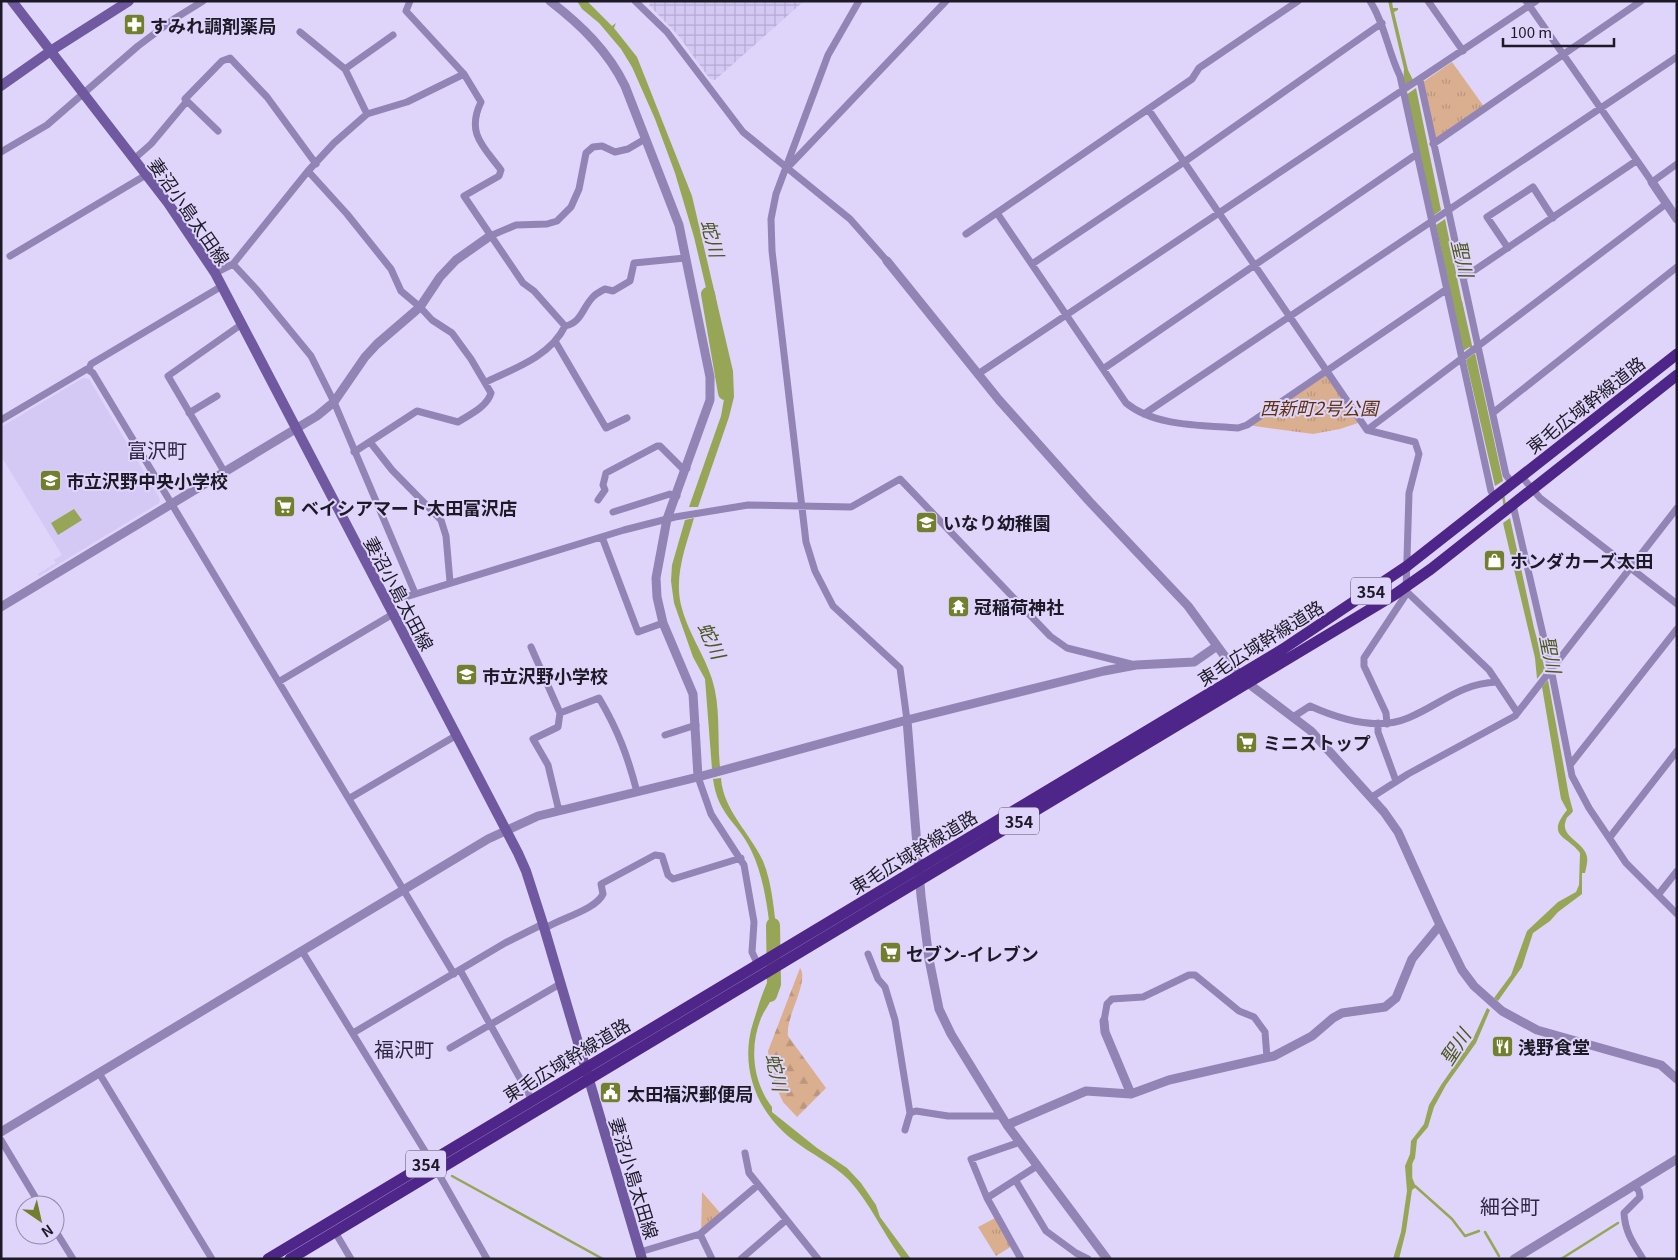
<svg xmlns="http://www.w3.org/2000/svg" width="1678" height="1260" font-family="Georgia,'Noto Sans JP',serif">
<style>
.built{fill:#d4c8f4}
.industrial{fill:url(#industrial-grid)}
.forest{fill:url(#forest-firs)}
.park{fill:url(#park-tufts)}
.water{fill:#97a557}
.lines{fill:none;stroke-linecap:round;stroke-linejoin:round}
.stream{stroke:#97a557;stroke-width:2.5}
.river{stroke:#97a557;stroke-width:14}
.minor{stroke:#9284b5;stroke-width:7}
.tertiary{stroke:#9284b5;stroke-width:9}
.secondary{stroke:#7059a0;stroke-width:10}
.trunk{stroke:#4e2588;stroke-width:11}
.labels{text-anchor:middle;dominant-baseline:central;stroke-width:4;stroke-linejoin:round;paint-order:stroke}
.shield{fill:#dfd5fa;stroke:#575166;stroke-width:1}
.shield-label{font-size:16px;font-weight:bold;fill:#1d1926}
.poi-label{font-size:18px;font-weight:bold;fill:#1d1926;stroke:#dfd5fa;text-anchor:start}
.street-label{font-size:18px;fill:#1d1926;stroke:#dfd5fa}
.park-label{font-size:18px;font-style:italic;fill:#5e320b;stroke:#dfd5fa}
.water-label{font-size:19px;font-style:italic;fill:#4e571f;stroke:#dfd5fa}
.quarter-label{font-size:20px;fill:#2e2542;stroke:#dfd5fa}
</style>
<defs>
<pattern id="industrial-grid" width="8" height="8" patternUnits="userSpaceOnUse" patternTransform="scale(1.25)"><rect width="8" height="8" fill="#d4c8f4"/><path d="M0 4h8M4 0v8" fill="none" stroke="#b6abd1"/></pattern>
<pattern id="forest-firs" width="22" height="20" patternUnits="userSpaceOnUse" patternTransform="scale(1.25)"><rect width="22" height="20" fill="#daaf90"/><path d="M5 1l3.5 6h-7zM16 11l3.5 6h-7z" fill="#bb967c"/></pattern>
<pattern id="park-tufts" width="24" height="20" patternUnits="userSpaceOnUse" patternTransform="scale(1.25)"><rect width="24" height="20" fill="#daaf90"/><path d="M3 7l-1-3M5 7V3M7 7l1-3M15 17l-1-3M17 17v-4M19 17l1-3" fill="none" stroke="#bb967c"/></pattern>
</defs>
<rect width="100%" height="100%" fill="#dfd5fa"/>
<!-- built -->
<path class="built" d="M83 378 89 379 160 499 159 503 39 576 38 574 56 563 54 560 62 555 1 456V427Z"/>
<!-- industrial -->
<path class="industrial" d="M651 1H804L715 80 710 79 678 35 649 5Z"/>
<!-- forest -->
<path class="forest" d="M800 968C810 981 785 1017 788 1036L826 1088 797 1117 783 1102 777 1089 770 1069 768 1051Z"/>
<!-- park -->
<path class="park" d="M1452 62 1485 108 1435 142 1423 82Z
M1326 371 1361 422 1340 429 1313 434 1247 425Z
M702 1192 722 1215 701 1234Z
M997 1217 1012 1246 996 1256 978 1227Z"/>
<!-- water -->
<path class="water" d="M577 1H587L612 26 616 23 614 28 637 57 692 196 733 371 734 397 729 417 698 507H689L721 416 726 388 719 343 694 237 675 173 655 119 632 67 621 49 599 23 582 9Z
M1388 1H1392L1393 8H1398V10L1394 12 1408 70 1413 80 1403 87 1404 69Z
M1416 88 1441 210 1433 216 1406 95Z
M1445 219 1471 346 1463 351 1436 225Z
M1475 353 1503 481 1495 486 1466 360Z
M74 509 82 520 58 535 51 523Z
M694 518C686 546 674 575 681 605 687 631 704 654 712 679 721 707 717 738 720 767L712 769 705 679 693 657 674 603 671 581 672 565 685 520Z
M1510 518 1534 628 1545 669 1537 679 1535 658 1503 523Z
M1548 680 1569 796 1573 811C1570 816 1567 816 1566 820 1559 837 1585 842 1587 857 1588 862 1586 868 1585 873H1582V894L1558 912 1550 921 1533 933 1522 967 1498 1001 1494 998 1511 975 1527 931 1558 902 1576 892 1579 885 1580 853C1568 836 1545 837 1567 810L1561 799 1542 687Z
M721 778C723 810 750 833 763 861 773 885 774 915 778 941L772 944C768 913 765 879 751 850 738 822 718 816 713 779Z
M779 976C777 983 775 991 772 998 769 1005 764 1011 761 1018 749 1048 753 1082 772 1107V1112L817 1148 847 1168 861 1183 876 1205 880 1217 911 1259H902C883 1233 870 1203 849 1180 833 1164 811 1154 793 1140 757 1113 739 1067 753 1023 757 1011 761 995 767 984 769 981 776 978 779 976Z
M1487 1008 1490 1010 1476 1043 1446 1085 1434 1107 1428 1127 1417 1140 1415 1158 1411 1166V1175L1416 1187 1412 1190 1406 1231 1399 1259H1393L1401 1232 1407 1191 1405 1166 1410 1154 1411 1141 1424 1124 1429 1105 1441 1085 1473 1039Z"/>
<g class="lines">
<!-- stream -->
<path class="stream" d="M1461 302 1472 351
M1503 495 1505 507
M452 1176 603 1259
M1411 1178V1163
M1415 1186 1452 1219 1465 1236 1479 1231
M1485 1232 1499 1256
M1561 1259 1618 1223"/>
<!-- river -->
<path class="river" d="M708 294 725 393
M770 995 774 984 773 925"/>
<!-- minor -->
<path class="minor" d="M410 1 406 11 464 74 481 102C466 133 483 146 501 170L499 176 464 196 523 283 534 291 565 326
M635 1 667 32 743 132 850 219 887 261
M859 1 828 55 776 194 771 219 772 251 806 542 815 571 833 606 900 668 907 720
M1370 1C1385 24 1388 52 1400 76L1491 491 1495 498
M1428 1 1463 51
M1526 1 1652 182 1677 164
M300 32 345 69 367 114
M345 69 393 35
M1420 80 1506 475 1513 484
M187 101 218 131
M1148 109 1367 430 1415 442 1419 454 1409 493 1406 591 1489 670 1517 712
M1433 144 1641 1
M1 152 47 125 138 46 174 19 203 1
M134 159 151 144 187 101 185 99 222 61 230 58 267 97 316 164
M789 166 946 1
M308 171 347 214 391 269 401 291 420 307 432 320 452 333 471 359 491 393C487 407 469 415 458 422L417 411 354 452
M997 213 1126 403C1155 427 1203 425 1238 428L1247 425 1447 289
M966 234 1192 79 1199 68 1298 1
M490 236 516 225 547 224 557 221 571 207 579 189 586 153 593 147 602 146 615 152 628 149 645 139
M1508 248 1487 217 1533 187 1553 218
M10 256 146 175
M233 264 257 290 311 356 334 402 415 593
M1032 264 1184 162 1382 23
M215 273 233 264 308 171 334 143 367 114 407 102 464 74
M1463 278 1636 161
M555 341 606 428 627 418
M89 369 91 364 222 286
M1103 369 1417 154
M978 374 1536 1
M486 382C513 369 551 356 565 326 581 323 582 309 592 298 595 294 601 291 605 289L613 291 630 281 634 263 685 258
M1494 412 1677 267
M189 413 217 396
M1144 414 1677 57
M1 420 87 369 93 373 454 974
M1367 430 1666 204
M370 442 392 470 441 520 446 536 450 582
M225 473 168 376 242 324
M1522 477 1540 498 1677 604
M598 500 605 490 603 485 606 473 657 446H660L682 468H687
M1513 505 1551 669 1572 776 1589 808 1626 863 1677 914
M613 512 670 494 677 496
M602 537 638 632 663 623
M386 603 624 530 675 517 748 505 851 507 900 479 1050 636 1067 648 1135 665
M531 647 560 713 558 727 533 739 548 765 558 807 563 810
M280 681 393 614
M560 713 599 698C618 730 628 757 637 792
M1293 717 1310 706C1339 719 1378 731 1408 718 1442 704 1458 684 1497 682
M1378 723V732L1396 781
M1387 724 1386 713 1364 666V658L1407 593
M665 735 696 725
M1570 765 1677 629
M698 777 711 814 744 865 754 922 752 952 758 965
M1372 797 1408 774 1515 716 1677 508
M350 798 457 735
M1610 837 1677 751
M1658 895 1677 871
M544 929C558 919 596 910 603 894L601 884 655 855 662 856 668 875 673 879 741 858
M302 951 431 1161
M868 954 878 979 885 987 895 1020 910 1113 905 1130
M460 970 532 1100
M1104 1021 1107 1004 1112 999 1143 997 1189 975H1195L1239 1011 1254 1017 1265 1032 1267 1058
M353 1033 505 943 543 924
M450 1048 560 984
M99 1073 212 1259
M910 1113 916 1111 948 1116H1001
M1 1140 40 1205
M1020 1142 971 1159 987 1198 1037 1166
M745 1153 749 1173 818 1259
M437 1171 487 1259
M1016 1181 1046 1231 1076 1253 1088 1259
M1634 1185 1639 1191 1640 1197 1624 1213C1625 1232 1633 1243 1643 1259
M987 1198 1021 1259
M55 1230 73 1259
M335 1232 351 1259
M700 1234 712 1259
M640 1252 700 1234 758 1185
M741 1259 786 1220"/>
<!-- tertiary -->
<path class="tertiary" d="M550 1C581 25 608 51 625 86L679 225 710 377V400L667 519 656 578 657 597 663 623 693 694 698 777
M1652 182 1677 219
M887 261 999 400 1089 501 1188 606 1234 669 1249 684 1311 731 1384 812 1398 832 1440 925 1462 970 1474 986 1502 1011 1537 1030 1661 1065 1677 1079
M1 607 317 416 334 402 365 357 377 344 420 307 440 277 456 260 490 236
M907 720 921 896 929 959 939 1009 951 1034 1007 1125 1107 1259
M1104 1021 1105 1032 1131 1094
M1007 1125 1086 1091 1131 1094 1169 1080 1274 1056 1312 1036 1333 1018 1342 1013 1385 1007 1396 998 1412 959 1440 925
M1 1132 488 839 538 816 702 776 907 720 1104 671 1136 665 1194 662 1217 646
M1514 1259 1677 1159"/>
<!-- secondary -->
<path class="secondary" d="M12 1 168 203 215 273 518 853 526 871 543 924 642 1259
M1 86 52 50 129 1"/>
<!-- trunk -->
<path class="trunk" d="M268 1259 1283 649 1407 566 1677 354
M290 1259 1394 595 1431 569 1677 375"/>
</g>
<!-- icons -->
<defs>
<symbol id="pharmacy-square" viewBox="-11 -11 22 22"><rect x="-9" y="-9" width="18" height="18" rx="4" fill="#727f2c" stroke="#dfd5fa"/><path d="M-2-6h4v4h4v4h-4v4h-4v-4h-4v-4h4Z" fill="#fff"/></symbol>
<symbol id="school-square" viewBox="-11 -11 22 22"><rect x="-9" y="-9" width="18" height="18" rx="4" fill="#727f2c" stroke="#dfd5fa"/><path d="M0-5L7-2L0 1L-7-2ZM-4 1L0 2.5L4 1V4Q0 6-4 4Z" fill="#fff"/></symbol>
<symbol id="supermarket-square" viewBox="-11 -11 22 22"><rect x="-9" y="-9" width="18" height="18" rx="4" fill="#727f2c" stroke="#dfd5fa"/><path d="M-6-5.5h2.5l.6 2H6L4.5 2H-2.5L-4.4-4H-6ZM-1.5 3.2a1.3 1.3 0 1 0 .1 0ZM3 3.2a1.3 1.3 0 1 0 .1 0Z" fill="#fff"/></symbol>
<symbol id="shop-square" viewBox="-11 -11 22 22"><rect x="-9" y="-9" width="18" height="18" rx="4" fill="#727f2c" stroke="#dfd5fa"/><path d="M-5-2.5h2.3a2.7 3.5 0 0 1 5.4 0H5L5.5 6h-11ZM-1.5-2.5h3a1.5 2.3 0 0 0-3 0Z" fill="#fff"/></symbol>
<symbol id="temple-square" viewBox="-11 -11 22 22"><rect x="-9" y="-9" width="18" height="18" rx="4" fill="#727f2c" stroke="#dfd5fa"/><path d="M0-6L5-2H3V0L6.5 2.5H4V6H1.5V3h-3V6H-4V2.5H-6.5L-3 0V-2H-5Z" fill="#fff"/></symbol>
<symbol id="restaurant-square" viewBox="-11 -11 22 22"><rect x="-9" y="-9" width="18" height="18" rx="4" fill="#727f2c" stroke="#dfd5fa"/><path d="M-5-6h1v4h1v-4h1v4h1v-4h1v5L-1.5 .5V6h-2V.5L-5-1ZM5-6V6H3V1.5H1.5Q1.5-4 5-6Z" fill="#fff"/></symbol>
<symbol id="civic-square" viewBox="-11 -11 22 22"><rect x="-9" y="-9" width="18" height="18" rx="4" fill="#727f2c" stroke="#dfd5fa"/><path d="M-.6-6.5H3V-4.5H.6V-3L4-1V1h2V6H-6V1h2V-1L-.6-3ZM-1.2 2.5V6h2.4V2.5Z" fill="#fff"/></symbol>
</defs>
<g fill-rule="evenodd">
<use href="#pharmacy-square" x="122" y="12" width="25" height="25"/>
<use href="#school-square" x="38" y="468" width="25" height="25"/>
<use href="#supermarket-square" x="272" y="494" width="25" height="25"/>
<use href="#school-square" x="914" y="510" width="25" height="25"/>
<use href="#shop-square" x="1482" y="548" width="25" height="25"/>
<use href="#temple-square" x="946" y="594" width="25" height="25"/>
<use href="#school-square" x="454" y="662" width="25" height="25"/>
<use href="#supermarket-square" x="1234" y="730" width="25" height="25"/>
<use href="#supermarket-square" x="878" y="940" width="25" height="25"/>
<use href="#restaurant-square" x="1490" y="1034" width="25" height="25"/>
<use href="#civic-square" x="598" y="1080" width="25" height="25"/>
</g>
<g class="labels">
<!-- shield labels -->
<g class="shield">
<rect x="1351" y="577.5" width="40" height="27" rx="4"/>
<rect x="999" y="807.5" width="40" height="27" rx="4"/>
<rect x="406" y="1150.5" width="40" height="27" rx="4"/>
</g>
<g class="shield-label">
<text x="1371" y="591">354</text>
<text x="1019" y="821">354</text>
<text x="426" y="1164">354</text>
</g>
<!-- poi labels -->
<g class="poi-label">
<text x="150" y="25">すみれ調剤薬局</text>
<text x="66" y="480">市立沢野中央小学校</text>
<text x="301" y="507">ベイシアマート太田富沢店</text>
<text x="943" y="522">いなり幼稚園</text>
<text x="1510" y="560">ホンダカーズ太田</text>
<text x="974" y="606">冠稲荷神社</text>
<text x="482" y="675">市立沢野小学校</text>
<text x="1263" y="742">ミニストップ</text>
<text x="906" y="953">セブン-イレブン</text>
<text x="1518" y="1046">浅野食堂</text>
<text x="627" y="1093">太田福沢郵便局</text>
</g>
<!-- street labels -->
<g class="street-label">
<text transform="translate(190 211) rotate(55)">妻沼小島太田線</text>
<text transform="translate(1585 404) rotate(-38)">東毛広域幹線道路</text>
<text transform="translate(400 593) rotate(62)">妻沼小島太田線</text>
<text transform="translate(1260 642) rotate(-32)">東毛広域幹線道路</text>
<text transform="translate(913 851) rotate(-31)">東毛広域幹線道路</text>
<text transform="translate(566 1059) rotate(-31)">東毛広域幹線道路</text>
<text transform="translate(635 1178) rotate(73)">妻沼小島太田線</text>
</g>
<!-- park labels -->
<g class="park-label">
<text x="1319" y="407">西新町2号公園</text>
</g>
<!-- water labels -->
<g class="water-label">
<text transform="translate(714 238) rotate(75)">蛇川</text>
<text transform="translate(1464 258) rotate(77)">聖川</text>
<text transform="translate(713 640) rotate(65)">蛇川</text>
<text transform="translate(1552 654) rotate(79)">聖川</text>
<text transform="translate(1454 1046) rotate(-57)">聖川</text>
<text transform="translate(778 1072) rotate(78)">蛇川</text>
</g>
<!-- quarter labels -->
<g class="quarter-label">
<text x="157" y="449">富沢町</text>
<text x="404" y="1048">福沢町</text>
<text x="1510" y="1205">細谷町</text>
</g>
</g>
<!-- border -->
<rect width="1678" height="1260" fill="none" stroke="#1d1926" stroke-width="5"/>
<!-- north arrow -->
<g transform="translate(40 1220) rotate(146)"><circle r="24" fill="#dfd5fa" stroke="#918aa5"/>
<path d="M0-4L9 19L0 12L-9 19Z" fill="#727f2c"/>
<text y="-8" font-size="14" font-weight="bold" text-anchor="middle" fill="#1d1926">N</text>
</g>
<!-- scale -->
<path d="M1503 38v8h111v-8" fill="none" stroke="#1d1926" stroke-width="2.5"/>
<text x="1510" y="38" font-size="15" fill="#1d1926" stroke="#dfd5fa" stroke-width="4" paint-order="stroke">100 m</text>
</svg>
